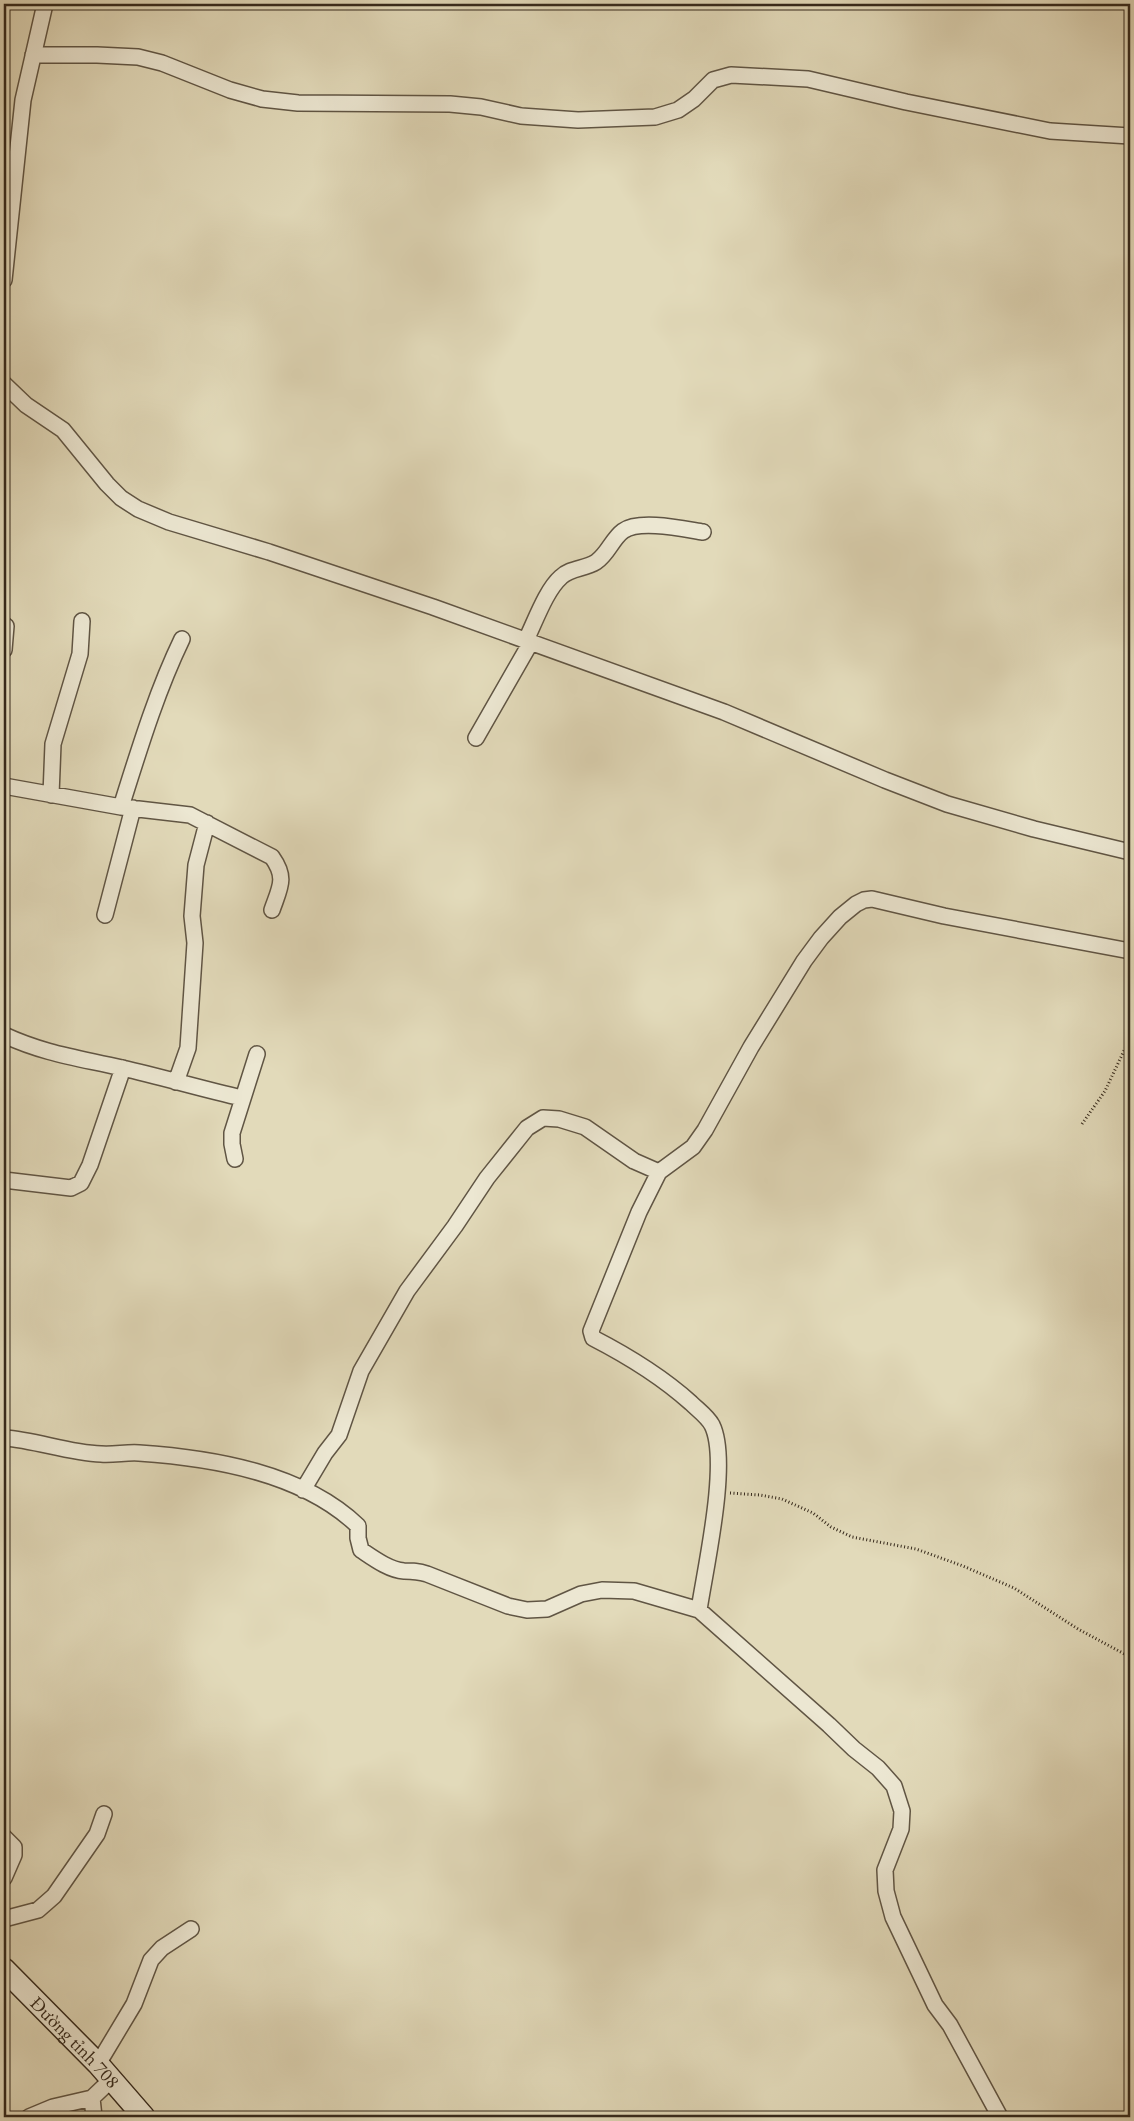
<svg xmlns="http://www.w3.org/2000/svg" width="1134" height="2121" font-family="'EB Garamond',serif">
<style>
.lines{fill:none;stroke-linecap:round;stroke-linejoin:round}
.street-casing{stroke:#605544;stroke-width:18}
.secondary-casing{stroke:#35291c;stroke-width:24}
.path{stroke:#35291c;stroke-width:3;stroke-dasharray:1 2.5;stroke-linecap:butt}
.street{stroke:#ece7d2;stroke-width:15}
.secondary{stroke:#ece7d2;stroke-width:21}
.labels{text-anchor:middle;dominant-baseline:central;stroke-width:4;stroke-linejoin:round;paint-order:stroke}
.street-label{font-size:19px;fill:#35291c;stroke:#ece7d2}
</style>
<rect width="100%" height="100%" fill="#e2daba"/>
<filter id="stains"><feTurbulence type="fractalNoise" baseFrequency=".004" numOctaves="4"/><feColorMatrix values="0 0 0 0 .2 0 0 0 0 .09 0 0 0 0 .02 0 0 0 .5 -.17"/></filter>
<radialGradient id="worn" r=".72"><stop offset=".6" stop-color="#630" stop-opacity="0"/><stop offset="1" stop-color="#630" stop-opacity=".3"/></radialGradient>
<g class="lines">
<defs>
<path id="street" d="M33 55H97L138 57 162 63 230 90 262 99 298 103 450 104 481 107 521 116 578 120 655 117 678 110 694 99 713 80 731 75 808 79 906 102 1050 131 1130 136
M4 280 23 100 45 4
M4 384 26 405 63 430 107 484 121 498 138 509 169 522 269 552 433 607 724 712 885 780 947 804 1034 829 1130 852
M526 640C535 622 546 590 561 577 570 568 585 569 596 562 608 554 612 539 623 531 639 519 684 529 703 532
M4 650 6 626
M476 738 531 642
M4 786 121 807 190 815 272 857C287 878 280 887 272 910
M51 795 53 744 80 654 82 621
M121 807C139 750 156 693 182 639
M105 915 133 808
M4 1035C45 1054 79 1058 122 1068 162 1077 202 1089 242 1098
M176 1082 188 1048 195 943 192 916 196 865 207 823
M235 1159 232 1144V1133L257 1054
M4 1180 71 1188 81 1183 90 1165 123 1068
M4 1438C36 1440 68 1453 101 1454 114 1455 127 1452 139 1453 213 1458 303 1473 358 1526V1538L361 1550C373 1558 389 1570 404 1571 413 1571 418 1571 427 1574L508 1606 527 1610 547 1609 581 1594 602 1590 634 1591 699 1610 829 1725 854 1749 878 1768 894 1786 902 1811 901 1829 885 1870 886 1891 893 1917 935 2005 950 2025 1000 2117
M303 1490 325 1453 339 1435 361 1371 407 1291 455 1226 487 1178 527 1128 543 1118 559 1119 585 1127 634 1161 659 1172
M699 1610C705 1569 730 1461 712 1425 707 1416 698 1410 691 1403 661 1376 628 1356 593 1338L591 1331 639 1212 659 1172 693 1147 705 1130 751 1047 804 961 821 938 840 917 856 904 864 900 872 899 944 916 1130 951
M4 1837 14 1847V1855L4 1878
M4 1919 38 1910 54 1896 97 1834 104 1814
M98 2064 134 2004 151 1960 162 1948 191 1929
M92 2098 94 2117
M29 2117 53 2107 92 2098 111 2080"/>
<g id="secondary">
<path id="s1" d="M4 1969 98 2064 144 2117"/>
</g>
</defs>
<!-- street casing -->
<use href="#street" class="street-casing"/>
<!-- secondary casing -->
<use href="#secondary" class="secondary-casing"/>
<!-- path -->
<path class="path" d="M1082 1124 1105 1091 1130 1038
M730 1493 760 1495 782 1499 813 1513 831 1527 852 1537 916 1549 963 1566 1014 1588 1078 1629 1130 1657"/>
<!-- street -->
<use href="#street" class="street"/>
<!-- secondary -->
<use href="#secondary" class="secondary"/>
</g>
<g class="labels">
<!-- street labels -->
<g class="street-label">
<text stroke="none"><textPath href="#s1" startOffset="102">Đường tỉnh 708</textPath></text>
</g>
</g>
<!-- margin -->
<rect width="1134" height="2121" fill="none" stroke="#e2daba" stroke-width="20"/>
<rect x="5" y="5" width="1124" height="2111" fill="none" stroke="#35291c" stroke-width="2.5"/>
<rect x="10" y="10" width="1114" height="2101" fill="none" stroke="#35291c"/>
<rect width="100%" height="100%" filter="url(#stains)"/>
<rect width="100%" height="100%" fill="url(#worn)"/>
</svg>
